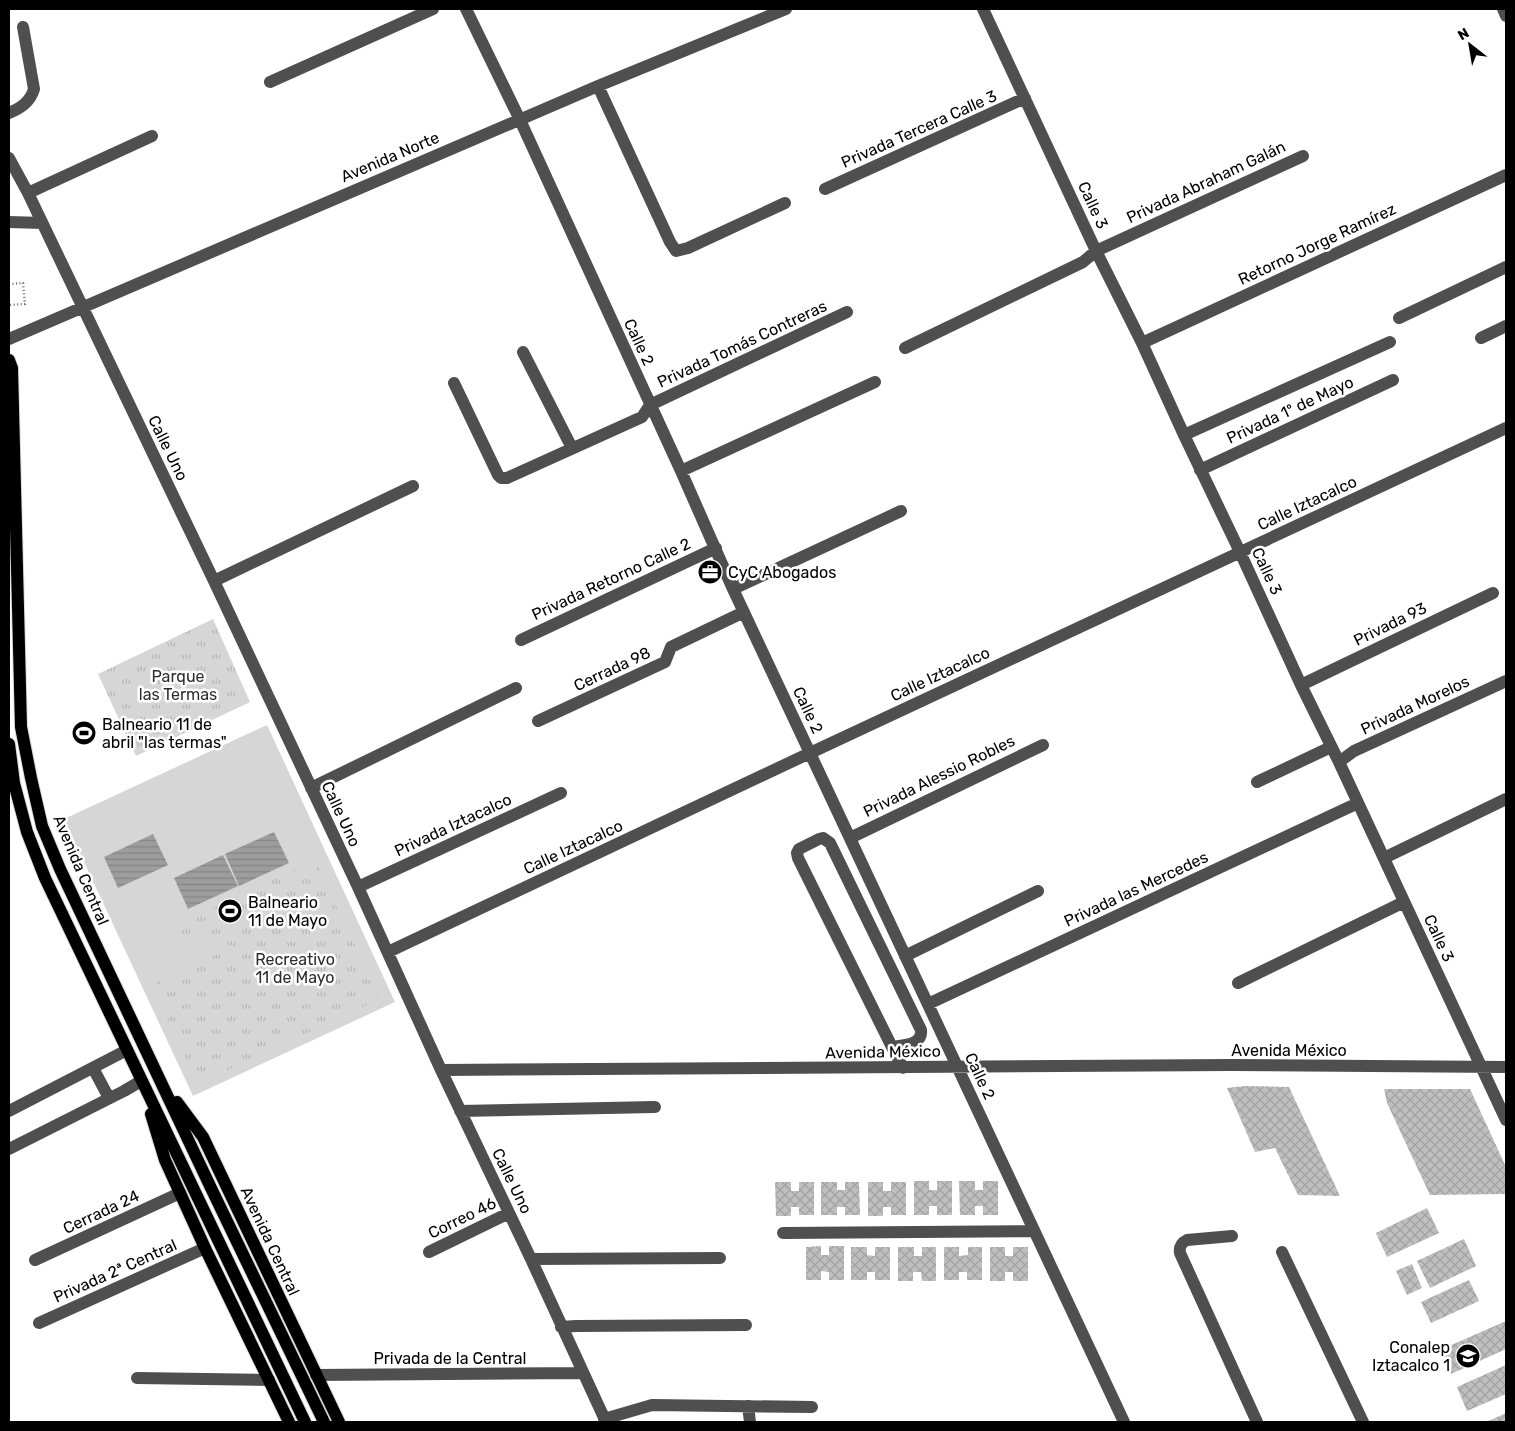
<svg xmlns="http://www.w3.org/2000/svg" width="1515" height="1431" font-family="Rubik,sans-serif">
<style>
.grass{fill:#d6d6d6}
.park{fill:url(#park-tufts)}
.water{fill:url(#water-rules)}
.building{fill:url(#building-cross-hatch)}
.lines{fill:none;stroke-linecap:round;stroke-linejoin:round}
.major-casing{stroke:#dbdbdb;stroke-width:14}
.path{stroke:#717171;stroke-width:2.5;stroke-dasharray:1 2.5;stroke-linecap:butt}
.minor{stroke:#4f4f4f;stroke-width:12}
.major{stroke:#000;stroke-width:12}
.labels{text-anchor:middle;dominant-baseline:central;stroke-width:5;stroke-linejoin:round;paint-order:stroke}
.street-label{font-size:16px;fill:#000;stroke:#fff}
.poi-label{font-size:16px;fill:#000;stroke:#fff;text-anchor:start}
.park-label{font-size:16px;fill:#2d2d2d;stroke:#fff}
</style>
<defs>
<pattern id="park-tufts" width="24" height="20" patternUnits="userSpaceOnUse" patternTransform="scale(1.25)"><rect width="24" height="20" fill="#d6d6d6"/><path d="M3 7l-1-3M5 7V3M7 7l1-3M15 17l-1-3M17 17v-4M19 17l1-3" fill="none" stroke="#b6b6b6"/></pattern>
<pattern id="water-rules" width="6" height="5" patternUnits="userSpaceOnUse" patternTransform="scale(1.25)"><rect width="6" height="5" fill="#9d9d9d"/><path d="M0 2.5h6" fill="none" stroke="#858585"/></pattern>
<pattern id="building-cross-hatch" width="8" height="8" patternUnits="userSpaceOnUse" patternTransform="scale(1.25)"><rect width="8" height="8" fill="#bfbfbf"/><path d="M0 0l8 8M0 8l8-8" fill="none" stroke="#a2a2a2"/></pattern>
</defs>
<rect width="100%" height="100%" fill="#fff"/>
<!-- grass -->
<path class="grass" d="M267 725 395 1002 193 1096 64 819Z"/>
<!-- park -->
<path class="park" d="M213 619 250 702 136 756 98 674Z
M315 860 380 999 198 1084 152 985 234 946 164 931Z"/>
<!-- water -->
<path class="water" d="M274 832 289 863 239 886 225 854Z
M153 834 168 865 118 888 104 857Z
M223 855 238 886 188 909 174 878Z"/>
<!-- building -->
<path class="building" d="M1244 1086 1289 1087 1340 1196 1298 1195 1275 1148 1255 1152 1227 1088Z
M1384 1089H1470L1506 1167V1194L1430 1195 1387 1103Z
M914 1181H929V1190H937V1181H952V1215H937V1206H929V1215H914Z
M959 1181H975V1190H983V1181H998V1215H983V1206H975V1215H960Z
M775 1182H791V1191H799V1182H814V1215H799V1207H791V1216H776Z
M821 1182H837V1190H845V1182H859L860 1215H845V1207H837V1215H821Z
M868 1182H883V1191H891V1182H906V1215H891V1207H883V1216H868Z
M1427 1208 1439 1233 1387 1257 1376 1233Z
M1464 1239 1476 1266 1430 1288 1417 1261Z
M821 1246V1255H829V1246H844V1280H829V1272L821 1271V1280H806V1247Z
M851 1247H867V1255L875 1256V1247H890V1280H875V1272H867V1280H851Z
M898 1247H914V1256H922V1247H936V1281H922L921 1272H913V1281H898Z
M944 1247H959V1256L968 1255V1247H982V1280H967V1272H959V1280H944Z
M990 1247H1005V1256H1013V1247H1028V1281H1013V1272H1005V1281H990Z
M1412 1264 1422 1288 1407 1295 1396 1271Z
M1469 1280 1479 1301 1431 1323 1421 1302Z
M1506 1321V1349L1451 1374 1440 1350Z
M1506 1365V1394L1467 1411 1457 1387Z
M1506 1413V1422H1486Z"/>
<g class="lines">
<defs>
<path id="major" d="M9 360 12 368 21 727 31 778 42 826 60 869 211 1188 324 1422
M9 744 14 783 27 832 45 878 305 1422
M177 1102 203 1137 339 1422
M151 1114 165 1160 205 1248 289 1422"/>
</defs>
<!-- major casing -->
<use href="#major" class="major-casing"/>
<!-- path -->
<path class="path" d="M9 284 23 283 25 304 9 305"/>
<!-- minor -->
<path class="minor" d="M466 9 520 120 681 471 733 589 1124 1422
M983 9 1096 251 1142 343 1184 435 1240 552 1301 685 1339 762 1506 1120
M1503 9 1506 16
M270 82 433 9
M598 86 670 242 676 251 688 248 785 203
M9 113C21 108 30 102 34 89L23 27
M9 158 28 193 214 581 358 887 441 1070 531 1259 606 1422
M825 189 1025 98
M28 193 152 136
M9 222 42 223
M1399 318 1506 267
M1481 338 1506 326
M9 339 598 86 786 9
M1142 343 1506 175
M905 348 1083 262 1096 251 1303 156
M523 352 572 448
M454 383 498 475 501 478H507L642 417 650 405 847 312
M1184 435 1390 342
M1200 470 1393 380
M681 471 875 382
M214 581 413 486
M733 589 901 511
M521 640 716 548
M1301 685 1493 593
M538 721 665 662 671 647 744 612
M1339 762 1354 751 1506 681
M1257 782 1331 747
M311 788 516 688
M850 838 1043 745
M1384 858 1506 799
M358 887 561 793
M388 952 810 753 1506 428
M905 956 1038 891
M1238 983 1404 902
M928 1004 1358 803
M892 1047C903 1045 923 1045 921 1030L830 843 823 838 819 839 799 849 797 853 798 858 892 1047 903 1068
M93 1068 109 1098
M441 1070 1232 1065 1506 1067
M9 1111 127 1050
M460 1111 655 1107
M9 1149 124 1091 141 1081
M783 1233 1034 1231
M1232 1236 1187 1240C1181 1243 1179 1246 1180 1253L1257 1422
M429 1252 509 1213
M1282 1252 1363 1422
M531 1259 720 1258
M35 1260 180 1193
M39 1323 205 1248
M561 1327 576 1326 746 1325
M316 1375 583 1373
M137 1378 269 1380
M748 1406 750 1422
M604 1419 652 1405 812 1407"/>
<!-- major -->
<use href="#major" class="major"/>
</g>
<!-- icons -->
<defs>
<symbol id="office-disc" viewBox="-11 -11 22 22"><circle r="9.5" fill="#000" stroke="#fff"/><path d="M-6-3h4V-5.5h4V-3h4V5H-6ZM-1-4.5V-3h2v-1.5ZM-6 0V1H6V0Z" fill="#fff"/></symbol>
<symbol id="stadium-disc" viewBox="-11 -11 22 22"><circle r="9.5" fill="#000" stroke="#fff"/><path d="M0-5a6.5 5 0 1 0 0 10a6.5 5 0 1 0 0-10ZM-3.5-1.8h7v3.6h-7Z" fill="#fff"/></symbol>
<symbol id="school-disc" viewBox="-11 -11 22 22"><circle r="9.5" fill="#000" stroke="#fff"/><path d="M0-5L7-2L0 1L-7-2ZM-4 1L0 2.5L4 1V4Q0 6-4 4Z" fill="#fff"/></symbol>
</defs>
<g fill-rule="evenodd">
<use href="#office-disc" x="696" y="558" width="28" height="28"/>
<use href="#stadium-disc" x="70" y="719" width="28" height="28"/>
<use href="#stadium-disc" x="216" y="897" width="28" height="28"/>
<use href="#school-disc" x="1454" y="1342" width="28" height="28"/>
</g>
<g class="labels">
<!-- street labels -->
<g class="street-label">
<text transform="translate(919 129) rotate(-24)">Privada Tercera Calle 3</text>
<text transform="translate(390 157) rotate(-23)">Avenida Norte</text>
<text transform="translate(1206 182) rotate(-25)">Privada Abraham Galán</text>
<text transform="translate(1093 205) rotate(65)">Calle 3</text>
<text transform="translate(1317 244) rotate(-25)">Retorno Jorge Ramírez</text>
<text transform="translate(639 342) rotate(65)">Calle 2</text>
<text transform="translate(742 344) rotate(-25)">Privada Tomás Contreras</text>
<text transform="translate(1290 410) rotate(-25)">Privada 1º de Mayo</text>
<text transform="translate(168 448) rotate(64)">Calle Uno</text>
<text transform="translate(1307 503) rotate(-25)">Calle Iztacalco</text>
<text transform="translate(1267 571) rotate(65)">Calle 3</text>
<text transform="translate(611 579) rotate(-25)">Privada Retorno Calle 2</text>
<text transform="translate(1390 624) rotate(-26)">Privada 93</text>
<text transform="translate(612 669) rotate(-25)">Cerrada 98</text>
<text transform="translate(940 674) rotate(-25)">Calle Iztacalco</text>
<text transform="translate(1415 705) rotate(-25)">Privada Morelos</text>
<text transform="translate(808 710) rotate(65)">Calle 2</text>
<text transform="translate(939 776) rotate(-26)">Privada Alessio Robles</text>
<text transform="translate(341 814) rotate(65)">Calle Uno</text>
<text transform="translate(453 825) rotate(-25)">Privada Iztacalco</text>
<text transform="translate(573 847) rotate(-25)">Calle Iztacalco</text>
<text transform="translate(81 870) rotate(67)">Avenida Central</text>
<text transform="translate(1136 889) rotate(-25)">Privada las Mercedes</text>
<text transform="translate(1439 938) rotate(65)">Calle 3</text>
<text x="1289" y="1050">Avenida México</text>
<text transform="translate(883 1052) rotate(-1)">Avenida México</text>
<text transform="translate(980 1076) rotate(65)">Calle 2</text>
<text transform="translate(512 1181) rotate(64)">Calle Uno</text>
<text transform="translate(101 1212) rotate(-25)">Cerrada 24</text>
<text transform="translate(462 1218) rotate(-26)">Correo 46</text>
<text transform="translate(270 1241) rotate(65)">Avenida Central</text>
<text transform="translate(115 1271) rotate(-24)">Privada 2ª Central</text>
<text x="450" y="1358">Privada de la Central</text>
</g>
<!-- poi labels -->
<g class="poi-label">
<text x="728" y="572">CyC Abogados</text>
<text x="102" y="724">Balneario 11 de<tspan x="102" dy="18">abril "las termas"</tspan></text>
<text x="248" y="902">Balneario<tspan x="248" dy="18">11 de Mayo</tspan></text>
<text x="1450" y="1347" text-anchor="end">Conalep<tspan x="1450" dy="18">Iztacalco 1</tspan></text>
</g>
<!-- park labels -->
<g class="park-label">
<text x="178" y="676">Parque<tspan x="178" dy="18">las Termas</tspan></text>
<text x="295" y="959">Recreativo<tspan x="295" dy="18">11 de Mayo</tspan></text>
</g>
</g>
<!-- border -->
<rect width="1515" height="1431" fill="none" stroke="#000000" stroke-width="20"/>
<!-- north arrow -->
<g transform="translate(1470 45) rotate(329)" stroke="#ffffff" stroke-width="4" paint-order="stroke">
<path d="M0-4L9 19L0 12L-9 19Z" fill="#000000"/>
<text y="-8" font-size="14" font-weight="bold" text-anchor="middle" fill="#000000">N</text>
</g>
</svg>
